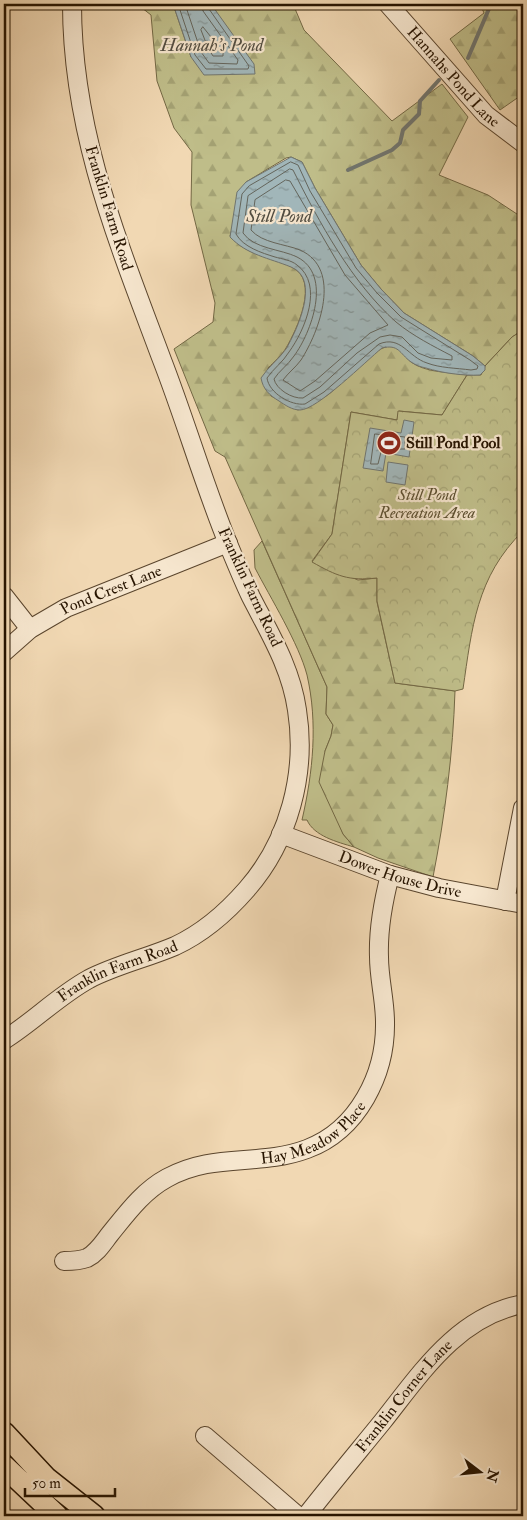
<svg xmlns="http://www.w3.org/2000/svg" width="527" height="1520" font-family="'IM FELL Double Pica',serif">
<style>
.grass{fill:#bfbd89;stroke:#736844}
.forest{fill:url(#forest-firs);stroke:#736844}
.park{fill:url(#park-crowns);stroke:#736844}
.water{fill:url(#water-ripples);stroke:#70756f}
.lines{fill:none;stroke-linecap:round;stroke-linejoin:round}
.shore{stroke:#64655c;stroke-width:1}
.stream{stroke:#70756f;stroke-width:4}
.minor-casing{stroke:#5a452d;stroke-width:20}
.major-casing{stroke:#271400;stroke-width:24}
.minor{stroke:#f6e6ce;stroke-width:18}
.major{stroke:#f1d8b3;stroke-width:21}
.labels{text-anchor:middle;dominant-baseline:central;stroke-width:4.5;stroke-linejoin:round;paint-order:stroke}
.street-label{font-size:16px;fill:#271400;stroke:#f6e6ce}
.poi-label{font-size:16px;font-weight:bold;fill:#271400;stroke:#f6e6ce;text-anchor:start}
.park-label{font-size:16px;font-style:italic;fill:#5c4f30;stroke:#f6e6ce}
.water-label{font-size:18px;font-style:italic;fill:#524d41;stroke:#f6e6ce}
</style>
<defs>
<pattern id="forest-firs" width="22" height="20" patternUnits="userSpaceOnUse" patternTransform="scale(1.25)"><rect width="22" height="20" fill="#bfbd89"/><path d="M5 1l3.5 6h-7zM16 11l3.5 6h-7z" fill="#a4a274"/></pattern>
<pattern id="park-crowns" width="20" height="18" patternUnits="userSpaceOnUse" patternTransform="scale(1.25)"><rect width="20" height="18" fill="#bfbd89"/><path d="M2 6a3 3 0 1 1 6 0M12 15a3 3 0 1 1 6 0" fill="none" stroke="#a4a274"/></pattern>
<pattern id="water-ripples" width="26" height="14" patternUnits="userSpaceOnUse" patternTransform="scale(1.25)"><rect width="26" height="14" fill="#a1b6b9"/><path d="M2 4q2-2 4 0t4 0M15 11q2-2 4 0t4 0" fill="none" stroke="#839394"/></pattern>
</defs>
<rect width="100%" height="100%" fill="#f1d8b3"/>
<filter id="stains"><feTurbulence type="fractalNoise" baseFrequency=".004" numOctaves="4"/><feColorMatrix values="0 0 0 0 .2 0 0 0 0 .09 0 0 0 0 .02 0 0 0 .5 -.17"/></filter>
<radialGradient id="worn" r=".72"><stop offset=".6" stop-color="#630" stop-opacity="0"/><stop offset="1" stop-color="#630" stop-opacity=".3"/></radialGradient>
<!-- grass -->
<path class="grass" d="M262 541 327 687 326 714 333 725 331 736 325 751 339 823 343 834 354 847C337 842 314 836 307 820H302C313 772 318 723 307 675 299 644 270 597 255 568L254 550Z"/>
<!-- forest -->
<path class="forest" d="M137 4H173L191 57 214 7 211 4H293L304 30 392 121 442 84 468 117 439 175 488 195 523 218V330L512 337 485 366 473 356 404 313 381 289 361 265 315 188 302 162 291 157 286 158 246 182 230 236C247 256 270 256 292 267 320 281 297 329 286 348 282 355 274 362 268 368L271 396 298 410C308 405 320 401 329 394 342 384 375 345 391 346 402 347 404 357 411 362 426 373 450 372 467 375L442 415 399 411 397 420 351 412 332 534 312 561 358 580 377 578V602L395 683 455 691C453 753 445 816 433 877L378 858 354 847 343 834 319 782 325 751 331 736 333 725 326 714 327 687 225 457 215 451 174 349 213 322 215 303 191 205 192 152 174 128 157 81 151 15Z
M480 4H523V94L500 110 450 39 484 13Z"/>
<!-- park -->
<path class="park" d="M523 330V531C476 577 472 628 463 689L455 691 395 683 377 601V578C348 581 337 576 312 562L332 534 351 412 397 420 398 411 442 415 467 375H481L485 366 512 337Z"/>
<!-- water -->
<path class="water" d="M173 4H211L254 64 255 74 204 75 191 57Z
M291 157 302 162 315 188 361 265 381 289 404 313 473 356 485 366V370L480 375C464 376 442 373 426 368 421 367 415 365 411 362 399 353 399 344 382 348 366 361 317 410 300 410 292 410 285 405 279 401 269 395 263 389 261 378 268 367 279 359 286 349 297 330 321 279 291 267 269 258 247 255 230 237L237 192 246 182Z
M404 420 414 422 409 457 386 453 383 471 363 468 370 428 401 433Z
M388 462 408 465 405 485 386 482Z"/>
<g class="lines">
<!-- shore -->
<path class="shore" d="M178 4 195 55 206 69H248L249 66 209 9 208 4
M185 4 201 52 209 63 237 64 238 60 203 11 202 4
M203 27 223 52V56H213L208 48 201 30Z
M291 162 298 165 310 191 356 268 377 293 401 317 470 360 478 366 477 369 471 370C456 368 440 368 427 363 408 357 401 335 379 344L324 392 305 404C291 406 269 393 267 378 273 369 283 362 289 352 305 330 324 285 297 265 291 260 282 259 275 257 262 253 243 247 236 234L242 194 249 186Z
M290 169 293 170C319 222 352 283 396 322 413 336 433 346 452 356V360L431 358 418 353 402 337 390 335 380 337 357 353 320 387 303 398C292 399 276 389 274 379 279 371 288 365 294 356 311 333 333 275 297 257 281 249 254 249 243 233L248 196Z
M286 180 290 181 345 275 388 325 370 333 315 381 300 391 283 380C288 373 296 367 301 360 319 332 343 269 300 250 285 244 262 243 251 230L255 200Z
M375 434 405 437V449H384L381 452 378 464H371Z"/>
<!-- stream -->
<path class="stream" d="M468 58 491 4
M348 170 392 150 400 143 403 130 419 114 420 101 439 80"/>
<defs>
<g id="minor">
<path id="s1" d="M388 4 486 115 523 143"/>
<path d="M4 596 30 629"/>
<path id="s2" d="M4 652 30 629 66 608 228 543"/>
<path id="s3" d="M281 834 390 875 439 888 523 904"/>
<path d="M505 901 523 808"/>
<path id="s4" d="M4 1040C33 1022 58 996 89 979 116 965 147 958 175 946 203 933 227 912 247 889 289 841 307 773 297 710 291 668 270 634 251 597 243 580 236 563 229 546 204 485 186 422 162 360 118 242 72 132 72 4"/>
<path id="s5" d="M64 1261C72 1261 79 1261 87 1258 97 1253 103 1243 110 1234 127 1213 143 1191 167 1178 214 1152 259 1167 307 1149 358 1130 386 1074 385 1022 385 1000 379 979 379 957 378 930 383 902 390 875"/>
<path d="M205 1436 298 1516"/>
<path id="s6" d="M306 1516C331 1484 357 1453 383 1421 421 1373 458 1316 523 1304"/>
</g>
<path id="major" d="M4 1433 46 1478 94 1516
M4 1466 57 1516"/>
</defs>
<!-- minor casing -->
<use href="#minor" class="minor-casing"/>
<!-- major casing -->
<use href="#major" class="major-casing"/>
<!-- minor -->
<use href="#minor" class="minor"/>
<!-- major -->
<use href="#major" class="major"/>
</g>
<!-- icons -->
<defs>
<symbol id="stadium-disc" viewBox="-11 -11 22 22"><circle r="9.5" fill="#8f2418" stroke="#f6e6ce"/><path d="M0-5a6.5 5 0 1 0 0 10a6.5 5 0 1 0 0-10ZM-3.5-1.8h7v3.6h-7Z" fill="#fff"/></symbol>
</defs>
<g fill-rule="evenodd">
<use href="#stadium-disc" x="375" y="429" width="28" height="28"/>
</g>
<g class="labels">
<!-- street labels -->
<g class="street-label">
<text stroke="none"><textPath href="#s1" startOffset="98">Hannahs Pond Lane</textPath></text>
<text transform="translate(109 208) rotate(73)">Franklin Farm Road</text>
<text transform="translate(250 587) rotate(65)">Franklin Farm Road</text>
<text stroke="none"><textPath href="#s2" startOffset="125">Pond Crest Lane</textPath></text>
<text stroke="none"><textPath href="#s3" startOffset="126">Dower House Drive</textPath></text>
<text stroke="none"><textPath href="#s4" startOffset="134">Franklin Farm Road</textPath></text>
<text stroke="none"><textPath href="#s5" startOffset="294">Hay Meadow Place</textPath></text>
<text stroke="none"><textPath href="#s6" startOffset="155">Franklin Corner Lane</textPath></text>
</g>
<!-- poi labels -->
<g class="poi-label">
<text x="406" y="443">Still Pond Pool</text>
</g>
<!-- park labels -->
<g class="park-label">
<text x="427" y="495">Still Pond<tspan x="427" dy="18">Recreation Area</tspan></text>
</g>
<!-- water labels -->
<g class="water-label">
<text x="212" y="45">Hannah's Pond</text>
<text x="279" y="216">Still Pond</text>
</g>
</g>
<!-- margin -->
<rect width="527" height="1520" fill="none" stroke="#f1d8b3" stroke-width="20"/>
<rect x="5" y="5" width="517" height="1510" fill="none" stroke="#271400" stroke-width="2.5"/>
<rect x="10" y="10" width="507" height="1500" fill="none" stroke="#271400"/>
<!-- north arrow -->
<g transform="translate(480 1472) rotate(106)" stroke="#f6e6ce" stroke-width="4" paint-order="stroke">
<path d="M0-4L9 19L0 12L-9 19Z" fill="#271400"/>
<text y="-8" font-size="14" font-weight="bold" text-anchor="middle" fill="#271400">N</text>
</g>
<!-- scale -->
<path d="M25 1488v8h90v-8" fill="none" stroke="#271400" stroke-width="2.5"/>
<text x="32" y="1488" font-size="15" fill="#271400" stroke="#f6e6ce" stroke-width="4" paint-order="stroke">50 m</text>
<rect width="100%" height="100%" filter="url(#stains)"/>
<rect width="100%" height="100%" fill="url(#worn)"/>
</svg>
